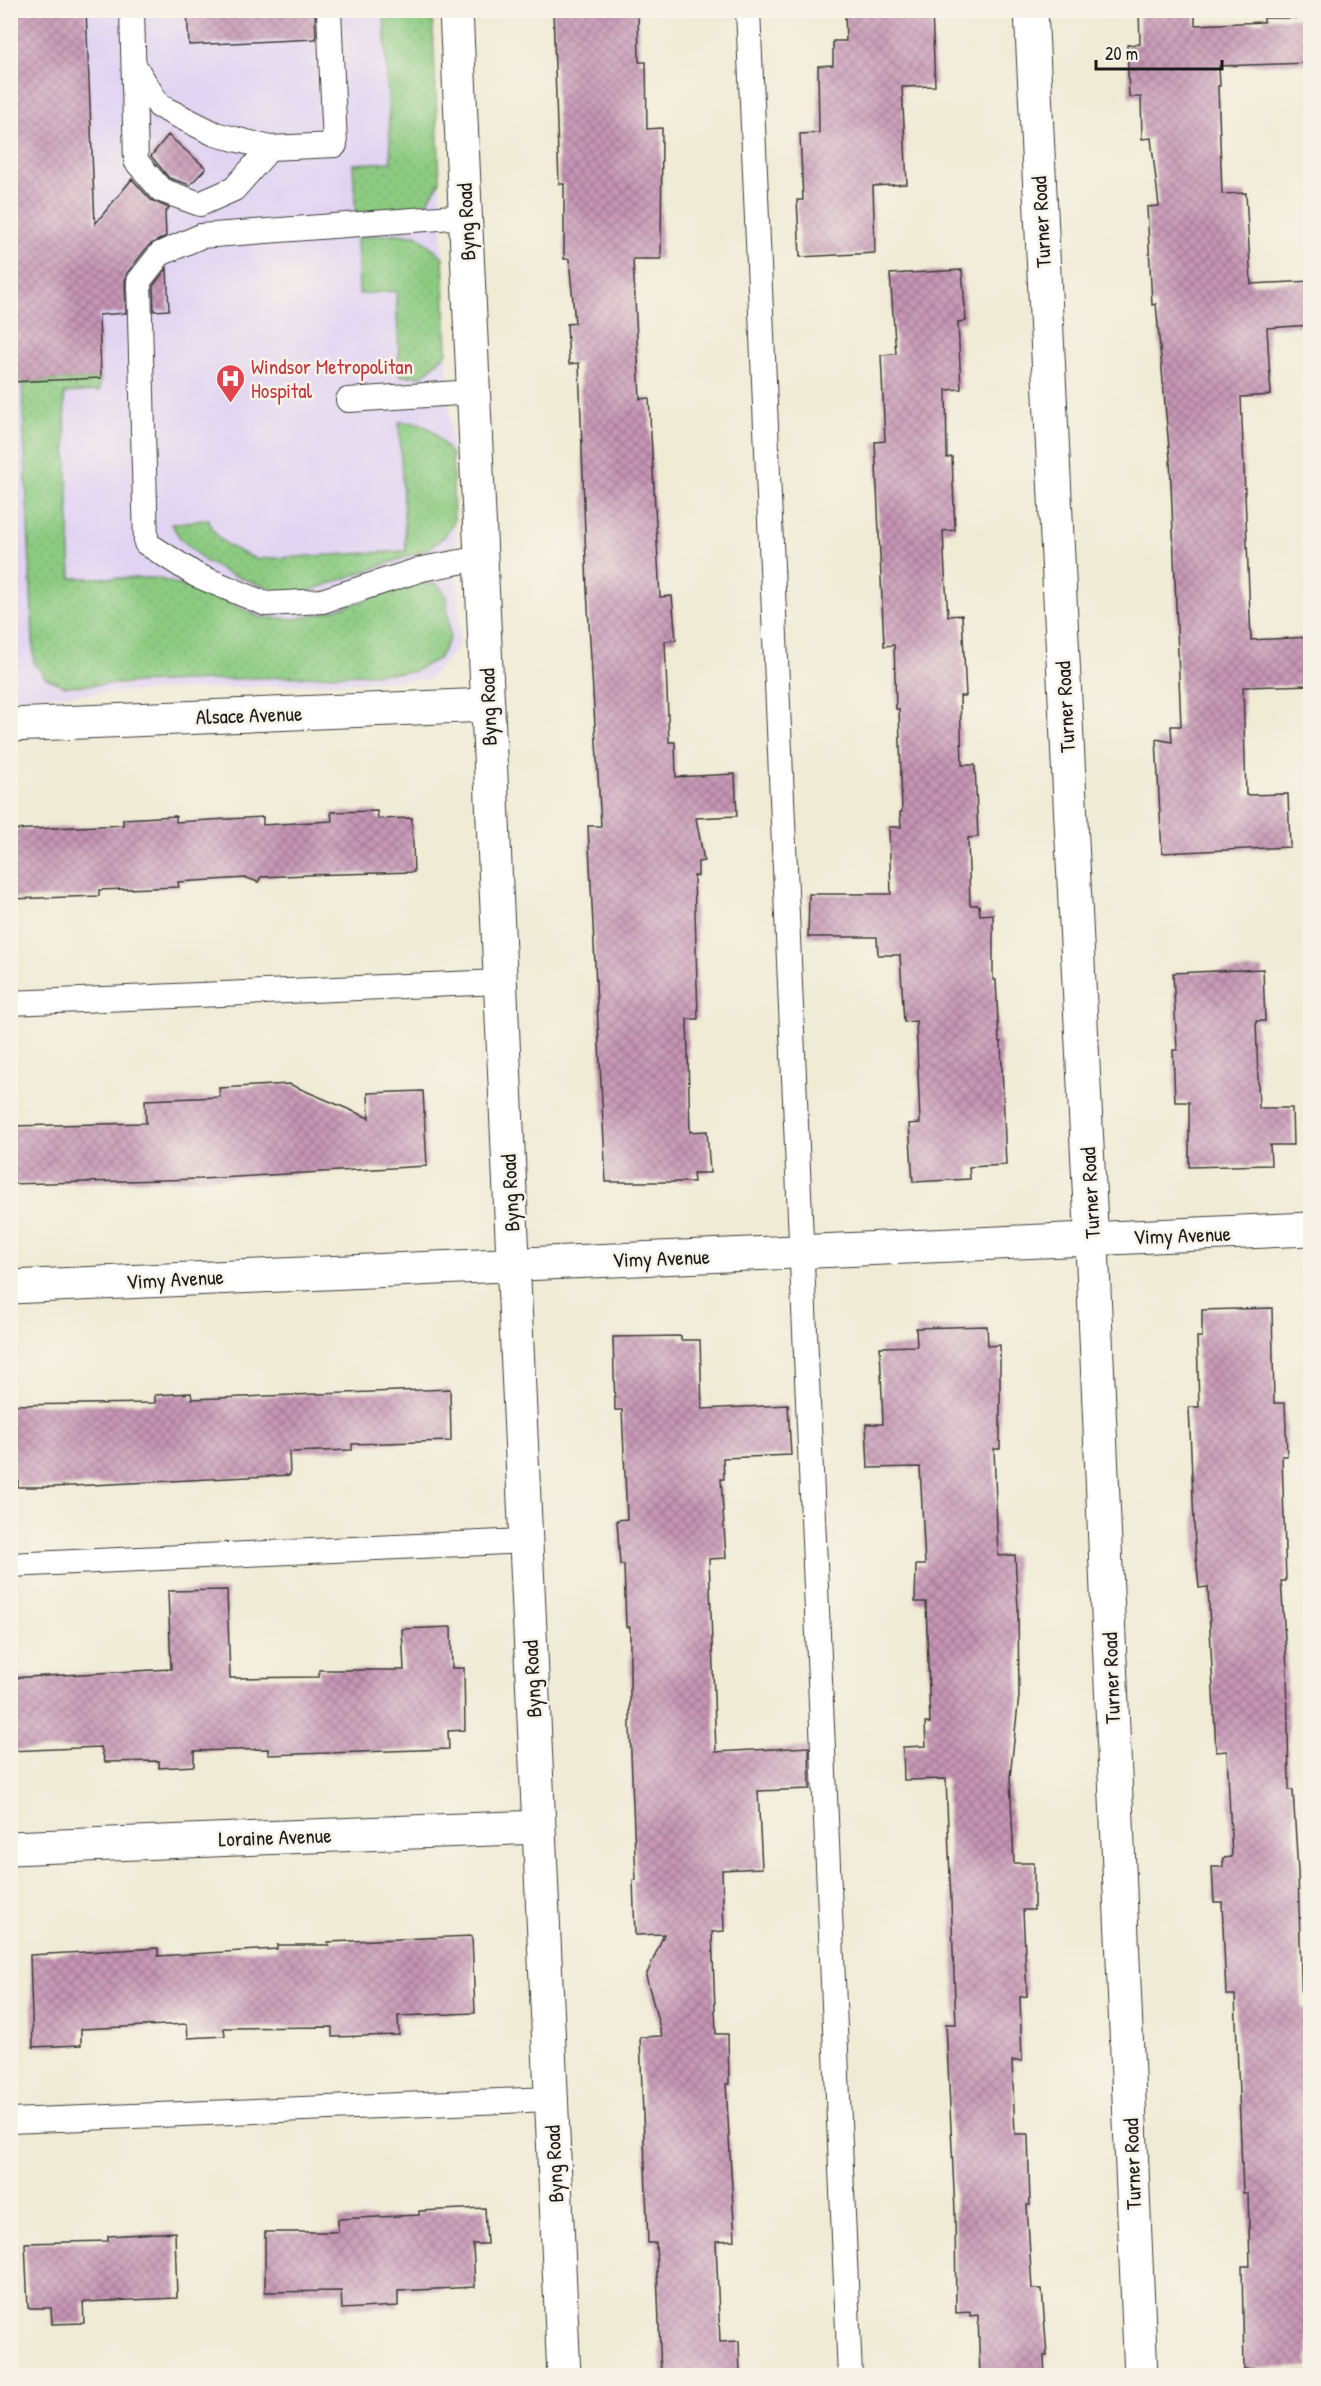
<svg xmlns="http://www.w3.org/2000/svg" width="1321" height="2386" font-family="'Patrick Hand',sans-serif">
<style>
.built{fill:#e1d4f3}
.grass{fill:url(#grass-dots);stroke:#54744e;stroke-width:1.5}
.building{fill:url(#building-cross-hatch)}
.lines{fill:none;stroke-linecap:round;stroke-linejoin:round}
.lane-casing{stroke:#3c3b38;stroke-width:26}
.street-casing{stroke:#3c3b38;stroke-width:35}
.lane{stroke:#fff;stroke-width:24}
.street{stroke:#fff;stroke-width:33}
.labels{text-anchor:middle;dominant-baseline:central;stroke-width:5;stroke-linejoin:round;paint-order:stroke}
.street-label{font-size:21px;fill:#1c1c1c;stroke:#f7f3e8}
.health-label{font-size:21px;fill:#be3a42;stroke:#f7f3e8;text-anchor:start}
</style>
<defs>
<pattern id="grass-dots" width="8" height="8" patternUnits="userSpaceOnUse" patternTransform="scale(1.5)"><rect width="8" height="8" fill="#8ccb81"/><path d="M2 2h.1M6 6h.1" fill="none" stroke="#78ae6f" stroke-width="1.8" stroke-linecap="round"/></pattern>
<pattern id="building-cross-hatch" width="8" height="8" patternUnits="userSpaceOnUse" patternTransform="scale(1.5)"><rect width="8" height="8" fill="#c695b5"/><path d="M0 0l8 8M0 8l8-8" fill="none" stroke="#a07992"/></pattern>
</defs>
<rect width="100%" height="100%" fill="#f7f3e8"/>
<filter id="ink" filterUnits="userSpaceOnUse"><feTurbulence type="fractalNoise" baseFrequency=".0167" numOctaves="2"/><feDisplacementMap in="SourceGraphic" scale="12" xChannelSelector="R" yChannelSelector="G"/><feConvolveMatrix kernelMatrix="1 2 1 2 8 2 1 2 1" color-interpolation-filters="sRGB"/></filter>
<filter id="wash" filterUnits="userSpaceOnUse"><feTurbulence type="fractalNoise" baseFrequency=".008" numOctaves="4" result="noise"/><feDisplacementMap in="SourceGraphic" scale="24" xChannelSelector="R" yChannelSelector="G"/><feGaussianBlur stdDeviation="1.35" result="paint"/><feColorMatrix in="noise" values="0 0 0 0 0 0 0 0 0 0 0 0 0 0 0 0 0 1.4 0 .05"/><feComposite in="paint" operator="in"/></filter>
<g filter="url(#wash)">
<rect width="100%" height="100%" fill="#f0ebd5"/>
<!-- built -->
<path class="built" d="M10 11H432L460 643 430 679 11 697Z"/>
<!-- grass -->
<path class="grass" d="M384 11H432L440 181 425 206 413 214 356 217 353 164 391 162Z
M392 234 417 235 443 257 447 353 422 376H400L396 291 359 294 357 237Z
M101 378 99 391 64 393 71 578H157L213 596 260 617 295 619 328 612 414 584H437L446 595 450 638 438 659 412 672 65 686 46 678 34 663 22 382Z
M399 422 419 423 433 431 452 455 454 522 444 537 426 550 306 592H280L227 573 205 561 181 539 171 524 208 519C217 544 233 549 257 559L406 551Z"/>
<g id="blocks">
<!-- building -->
<path class="building" d="M10 10H86L95 224 132 179 151 200 169 208 165 213 166 236 149 245 127 273 125 281 126 313 99 315 101 378 10 382Z
M187 10H315L316 39 189 45Z
M553 10H638L639 62H646L647 129 662 128 661 259H633L640 399 649 398 660 597 672 596 676 640 665 641 669 742H675L676 777 735 774 737 816 696 818 704 861 698 862V876H694L698 1019H687L690 1132 707 1131 710 1173H693L694 1182H606L588 826H601L587 591 579 363 569 364 567 324 575 323 569 259H564V184H559Z
M845 10H932L935 86 902 87 907 184 873 186 875 253 800 257 797 200H803L800 134 819 133 818 66 833 65V41H846Z
M1139 10H1195V25L1264 22V18H1311V63L1219 66 1220 86H1218L1222 194 1246 193 1251 284 1311 281V325L1267 328 1271 395 1241 397 1251 640 1311 637V685L1243 687 1246 795 1288 794 1290 847 1162 853 1156 739 1172 742 1171 726H1181L1170 459 1156 304 1152 305 1147 207 1159 206 1151 138 1142 139 1141 97H1129L1127 45 1140 44Z
M168 135 206 168 190 185 169 178 151 156Z
M167 268 169 310 154 311 153 286Z
M962 270 966 321 958 322 961 389 946 390 947 458 952 457 955 530 943 531 945 573 948 616 962 615 966 696H960L962 765H975L978 837 968 838 970 905H979L980 915 993 914V980H996L999 1042H1001L1006 1165 969 1167 970 1179 913 1182 909 1124 920 1123 916 1021 904 1022 900 955H878L877 937H808L809 894H891L889 827H901L900 812H902L899 709H896L894 645 884 646 875 442 885 441 881 355 896 354 890 274Z
M377 811 378 819 412 818 414 872 306 875 261 877 258 882 247 878 178 882 179 887 99 890V896L10 899V830L123 825V819L176 816V822L263 817V825L332 821 331 812Z
M1263 969 1265 1021H1256L1259 1108H1292L1293 1145H1270L1271 1165 1189 1167V1102H1175L1173 1050H1177L1173 973Z
M289 1084 369 1118 368 1093 423 1091 427 1166 201 1179 10 1184V1126L146 1123 145 1100 220 1097 219 1088Z
M1272 1308 1274 1403H1285L1287 1456H1282L1286 1581H1281L1287 1668 1289 1790H1293L1298 1872 1302 2009 1311 2008V2302H1306L1309 2367 1244 2369 1242 2266H1250L1248 2193H1243L1235 1995H1226L1222 1902H1214L1212 1867H1223V1858L1232 1857 1227 1751 1216 1752 1208 1587 1199 1588 1195 1545 1189 1407H1199L1197 1337H1202V1310Z
M987 1326 988 1346 1000 1345V1449H994L998 1556 1015 1555 1018 1609 1019 1696 1010 1777 1014 1863H1034V1910H1023L1027 1996 1020 1997 1022 2061H1012L1015 2134H1028L1030 2205H1027L1032 2289H1042L1047 2356H1044L1045 2376H980L978 2315 970 2316V2312L956 2313 955 2211 946 2024H956L946 1779 904 1780 903 1747 926 1746 925 1723H930L926 1602H915L916 1565H925L920 1467 868 1468 866 1424H883L880 1347 917 1346 916 1328Z
M681 1336V1340H700L702 1409 788 1405 791 1455 723 1458 724 1479H721L726 1558 709 1559 716 1752 809 1747 810 1789 758 1791 762 1868 722 1870 724 1931 712 1932 716 2034H728L729 2084H726L735 2240 716 2241 720 2342 739 2341 740 2376H661L656 2243H648L640 2037 662 2036 646 1976 664 1934 635 1935 633 1880H636L630 1727V1627H626L624 1565H620L617 1520 627 1519 622 1410H615L613 1337Z
M450 1389 451 1441 352 1444V1450L289 1452 290 1475 53 1487H18V1480H10V1405L155 1403V1395L191 1393 192 1399Z
M227 1590 230 1678 319 1677V1670H404L402 1629 451 1627 452 1668H464L465 1730 448 1731 449 1749 268 1755V1749L194 1751V1766L159 1768V1761L105 1762 101 1747 10 1751V1678L171 1669 168 1591Z
M472 1936 475 2013 398 2016 399 2035 332 2037V2027L224 2028 225 2036 188 2038 187 2024 81 2029V2045L33 2047 30 1955 158 1948V1956L277 1949V1945H329L328 1942Z
M485 2208 487 2244H473L475 2287 398 2291V2306L342 2309 341 2291 265 2292V2232H338V2219L419 2215V2211Z
M175 2232 177 2298 83 2302 84 2323 52 2324 51 2308H28L25 2243 108 2241V2236Z"/>
</g>
</g>
<g filter="url(#ink)">
<use href="#blocks" fill-opacity="0" stroke="#3c3b38" stroke-width="1.5"/>
<g class="lines">
<defs>
<path id="lane" d="M132 10 136 161 161 190 200 204 234 189 270 148 335 145 329 10
M748 10 850 2376
M134 65 159 106 215 134 270 148
M466 216 201 236 160 254 139 281 146 543 196 575 266 604 322 601 422 569 481 558
M348 400 474 392
M10 1003 500 982
M10 1565 525 1541
M10 2121 551 2099"/>
<path id="street" d="M456 10 564 2376
M1031 10 1093 1267 1141 2376
M10 725 488 705
M10 1287 1310 1229
M10 1848 539 1827"/>
</defs>
<!-- lane casing -->
<use href="#lane" class="lane-casing"/>
<!-- street casing -->
<use href="#street" class="street-casing"/>
<!-- lane -->
<use href="#lane" class="lane"/>
<!-- street -->
<use href="#street" class="street"/>
</g>
</g>
<!-- icons -->
<defs>
<symbol id="hospital-pin" viewBox="-11 -11 22 30"><path d="M0 17L-7.5 6A9.5 9.5 0 1 1 7.5 6Z" fill="#e0444e" stroke="#f7f3e8"/><path d="M-5-5h3v3.5h4V-5h3V5h-3V1.5h-4V5h-3Z" fill="#fff"/></symbol>
</defs>
<g fill-rule="evenodd">
<use href="#hospital-pin" x="214" y="362" width="33" height="45"/>
</g>
<g class="labels">
<!-- street labels -->
<g class="street-label">
<text transform="translate(466 222) rotate(-93)">Byng Road</text>
<text transform="translate(1041 222) rotate(-93)">Turner Road</text>
<text transform="translate(488 707) rotate(-92)">Byng Road</text>
<text transform="translate(1065 707) rotate(-93)">Turner Road</text>
<text transform="translate(249 715) rotate(-2)">Alsace Avenue</text>
<text transform="translate(510 1193) rotate(-93)">Byng Road</text>
<text transform="translate(1090 1193) rotate(-93)">Turner Road</text>
<text transform="translate(1182 1235) rotate(-2)">Vimy Avenue</text>
<text transform="translate(661 1258) rotate(-2)">Vimy Avenue</text>
<text transform="translate(175 1279) rotate(-3)">Vimy Avenue</text>
<text transform="translate(1111 1678) rotate(-92)">Turner Road</text>
<text transform="translate(532 1679) rotate(-93)">Byng Road</text>
<text transform="translate(275 1837) rotate(-2)">Loraine Avenue</text>
<text transform="translate(554 2164) rotate(-93)">Byng Road</text>
<text transform="translate(1132 2164) rotate(-92)">Turner Road</text>
</g>
<!-- health labels -->
<g class="health-label">
<text x="251" y="366">Windsor Metropolitan<tspan x="251" dy="24">Hospital</tspan></text>
</g>
</g>
<!-- margin -->
<rect width="1321" height="2386" fill="none" stroke="#f7f3e8" stroke-width="36"/>
<!-- scale -->
<path d="M1096 60v9h126v-9" fill="none" stroke="#1c1c1c" stroke-width="3"/>
<text x="1105" y="60" font-size="18" fill="#1c1c1c" stroke="#f7f3e8" stroke-width="4.5" paint-order="stroke">20 m</text>
</svg>
